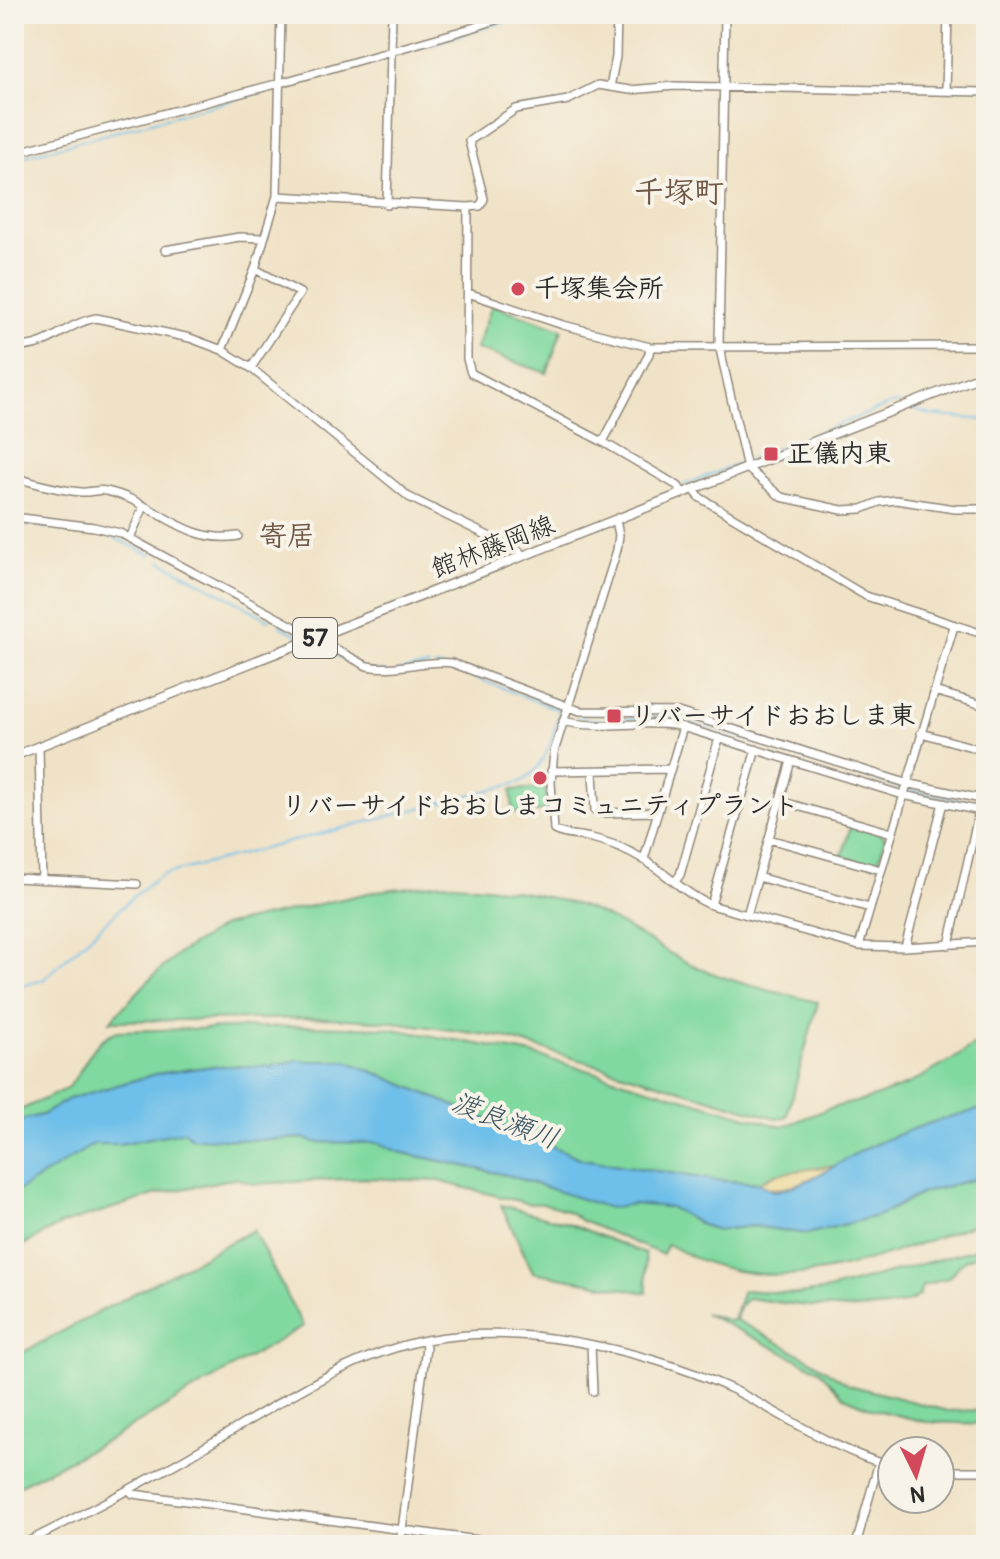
<svg xmlns="http://www.w3.org/2000/svg" width="1000" height="1559" font-family="Pangolin,'Klee One',sans-serif">
<style>
.green{fill:#80d99f;stroke:#568265;stroke-width:2}
.sand{fill:#eeda9e;stroke:#8c8264;stroke-width:2}
.water{fill:#6ebfe9;stroke:#4c758a;stroke-width:2}
.lines{fill:none;stroke-linecap:round;stroke-linejoin:round}
.stream{stroke:#6ebfe9;stroke-width:2}
.minor-casing{stroke:#8e8678;stroke-width:10}
.major-casing{stroke:#8e8678;stroke-width:11}
.minor{stroke:#fff;stroke-width:7}
.major{stroke:#fff;stroke-width:8}
.poi-dot{fill:#d1495b;stroke:#f7f3e8;stroke-width:3}
.labels{text-anchor:middle;dominant-baseline:central;stroke-width:8;stroke-linejoin:round;paint-order:stroke}
.shield{fill:#f7f3e8;stroke:#686764;stroke-width:2}
.shield-label{font-size:24px;font-weight:bold;fill:#2b2b2b}
.poi-label{font-size:26px;font-weight:bold;fill:#2b2b2b;stroke:#f7f3e8;text-anchor:start}
.street-label{font-size:26px;fill:#2b2b2b;stroke:#f7f3e8}
.neighbourhood-label{font-size:28px;font-weight:bold;fill:#6f5745;stroke:#f7f3e8}
.water-label{font-size:28px;font-style:italic;fill:#3f5764;stroke:#f7f3e8}
.quarter-label{font-size:30px;font-weight:bold;fill:#6f5745;stroke:#f7f3e8}
</style>
<rect width="100%" height="100%" fill="#f7f3e8"/>
<filter id="ink" filterUnits="userSpaceOnUse"><feTurbulence type="fractalNoise" baseFrequency=".0125" numOctaves="2"/><feDisplacementMap in="SourceGraphic" scale="16" xChannelSelector="R" yChannelSelector="G"/><feConvolveMatrix kernelMatrix="1 2 1 2 8 2 1 2 1" color-interpolation-filters="sRGB"/></filter>
<filter id="wash" filterUnits="userSpaceOnUse"><feTurbulence type="fractalNoise" baseFrequency=".006" numOctaves="4" result="noise"/><feDisplacementMap in="SourceGraphic" scale="32" xChannelSelector="R" yChannelSelector="G"/><feGaussianBlur stdDeviation="1.8" result="paint"/><feColorMatrix in="noise" values="0 0 0 0 0 0 0 0 0 0 0 0 0 0 0 0 0 1.4 0 .05"/><feComposite in="paint" operator="in"/></filter>
<g filter="url(#wash)">
<rect width="100%" height="100%" fill="#f0e2c6"/>
<!-- green -->
<path class="green" d="M492 305 562 329 547 373 476 349Z
M546 788 547 811 513 813 511 790Z
M851 825 882 834 885 839 878 864 874 865 842 856Z
M442 883C488 886 537 892 581 906 618 919 649 943 684 961 726 982 773 991 818 1002L787 1116 780 1119 765 1115 502 1037 394 1022 325 1018 110 1021 152 977 181 952 223 926 377 891Z
M311 1026 387 1028 528 1053 782 1127 830 1108 872 1098 907 1085 952 1060 986 1037V1108L874 1145 834 1167 776 1174 758 1183 714 1180 582 1159 347 1061H296L269 1066H214L156 1074 69 1099 42 1115 25 1119 14 1125V1113L66 1089C86 1070 89 1040 118 1031Z
M185 1131 262 1140 304 1138 313 1142 379 1143 399 1152 511 1176 609 1207 633 1204 670 1207 702 1225 718 1230 754 1226 807 1234 880 1215 922 1193 986 1176V1220C878 1257 777 1309 667 1244L663 1255 580 1220C569 1209 545 1202 530 1204L438 1181 364 1178 254 1184 236 1178 157 1194 60 1225 14 1250V1193L94 1143 120 1144Z
M501 1205 571 1224 645 1254 647 1293 533 1272Z
M253 1230 303 1326 110 1439 14 1488V1357Z
M986 1246V1252L964 1260 948 1278 922 1286 919 1296C885 1320 789 1304 748 1298L739 1307 736 1320 809 1359 849 1385 948 1411 986 1410V1424L926 1422 872 1409 844 1397 819 1370 704 1313 730 1321 733 1320 743 1290 798 1294 828 1290Z"/>
<!-- sand -->
<path class="sand" d="M829 1166 834 1167C811 1178 782 1199 758 1183L776 1174Z"/>
<!-- water -->
<path class="water" d="M296 1061H347L582 1159 714 1180 758 1183 774 1191C811 1185 841 1159 875 1144 909 1129 949 1116 986 1108V1176L922 1193 880 1215 807 1234 754 1226 718 1230 702 1225 670 1207 633 1204 609 1208 511 1176 399 1152 379 1143 313 1142 303 1138 262 1140 191 1138 185 1131 120 1144H94L14 1193V1125L25 1119 42 1115 69 1099 156 1074 214 1066H269Z"/>
<g class="lines">
<!-- stream -->
<path class="stream" d="M14 159 307 80 533 14
M909 408 930 415 986 420
M748 460 894 403 899 404
M684 485 742 462
M14 523 29 526
M40 527 106 534 151 555
M161 561 270 620
M279 625 303 638
M318 646 365 671 386 672
M435 666 455 670 562 711
M397 671 429 666
M576 717 600 720 670 717 787 753
M799 756 901 788
M909 790 986 806
M14 988 43 980 135 895 162 875 521 782C548 767 551 737 560 710"/>
</g>
</g>
<g filter="url(#ink)">
<g class="lines">
<defs>
<path id="minor" d="M725 14 719 345 747 468 781 497 842 510 862 509 879 502 896 500 955 509H986
M610 87 616 57 617 14
M946 91 948 14
M14 153 280 83 475 27 513 14
M277 196 468 207 467 359 471 373 603 442 678 486 683 493
M387 205 392 14
M468 207 480 206 484 199 469 141 516 109 568 100 598 85 630 90 675 86 986 92
M165 250 239 237 264 238
M468 293 563 325 650 347 986 346
M14 347C52 348 63 324 96 318L190 338 222 350 251 368 409 497 519 551 523 556
M222 350 255 269 277 196 281 14
M251 368 300 293 255 269
M603 442 649 354 650 347
M14 477C36 484 58 490 81 492 89 493 98 489 106 491 155 501 184 545 238 536
M694 489 699 497 866 596 986 635
M14 517 94 527 120 533 367 666C395 672 423 659 452 663L580 711 678 712 906 783 986 800
M616 520 619 535 617 550 554 752 551 782 554 830C565 836 578 835 591 838 605 841 619 846 632 853 661 867 682 893 711 905L859 946 905 947 986 942
M130 538 144 506
M934 691 986 706
M563 721C602 731 641 719 679 726L903 795 986 812
M921 733 986 751
M39 746 42 880
M551 771 670 769
M593 771 595 810 600 813 658 812
M780 801 892 833
M769 839 881 870
M644 859 683 727
M758 877 870 908
M14 878 137 884
M676 880 680 875 719 738
M711 905 756 749
M747 915 791 761
M949 945 979 811
M859 946 954 626
M905 947 943 803
M591 1345 593 1391
M940 1471H986
M129 1490 133 1494 516 1545
M21 1545C83 1514 144 1483 203 1448 274 1407 345 1356 426 1340 501 1326 582 1339 654 1360 681 1368 708 1378 734 1390 786 1416 835 1451 892 1466
M400 1545 426 1347 424 1341
M856 1545 879 1462"/>
<path id="major" d="M14 756 986 374"/>
</defs>
<!-- minor casing -->
<use href="#minor" class="minor-casing"/>
<!-- major casing -->
<use href="#major" class="major-casing"/>
<!-- minor -->
<use href="#minor" class="minor"/>
<!-- major -->
<use href="#major" class="major"/>
</g>
</g>
<!-- markers -->
<g class="poi-dot">
<circle cx="518" cy="289" r="8"/>
<rect x="763" y="446" width="16" height="16" rx="4"/>
<rect x="606" y="708" width="16" height="16" rx="4"/>
<circle cx="540" cy="778" r="8"/>
</g>
<g class="labels">
<!-- shield labels -->
<rect class="shield" x="293" y="618" width="44" height="40" rx="6"/>
<g class="shield-label">
<text x="315" y="638">57</text>
</g>
<!-- poi labels -->
<g class="poi-label">
<text x="534" y="289">千塚集会所</text>
<text x="787" y="454">正儀内東</text>
<text x="630" y="716">リバーサイドおおしま東</text>
<text x="540" y="806" text-anchor="middle">リバーサイドおおしまコミュニティプラント</text>
</g>
<!-- street labels -->
<g class="street-label">
<text transform="translate(493 547) rotate(-21)">館林藤岡線</text>
</g>
<!-- neighbourhood labels -->
<g class="neighbourhood-label">
<text x="287" y="536">寄居</text>
</g>
<!-- water labels -->
<g class="water-label">
<text transform="translate(505 1121) rotate(21)">渡良瀬川</text>
</g>
<!-- quarter labels -->
<g class="quarter-label">
<text x="679" y="192">千塚町</text>
</g>
</g>
<!-- margin -->
<rect width="1000" height="1559" fill="none" stroke="#f7f3e8" stroke-width="48"/>
<!-- north arrow -->
<g transform="translate(916 1475) rotate(175)"><circle r="38" fill="#f7f3e8" stroke="#a5a39c" stroke-width="2"/>
<path d="M0-6L14 30L0 20L-14 30Z" fill="#d1495b"/>
<text y="-12" font-size="22" font-weight="bold" text-anchor="middle" fill="#2b2b2b">N</text>
</g>
</svg>
